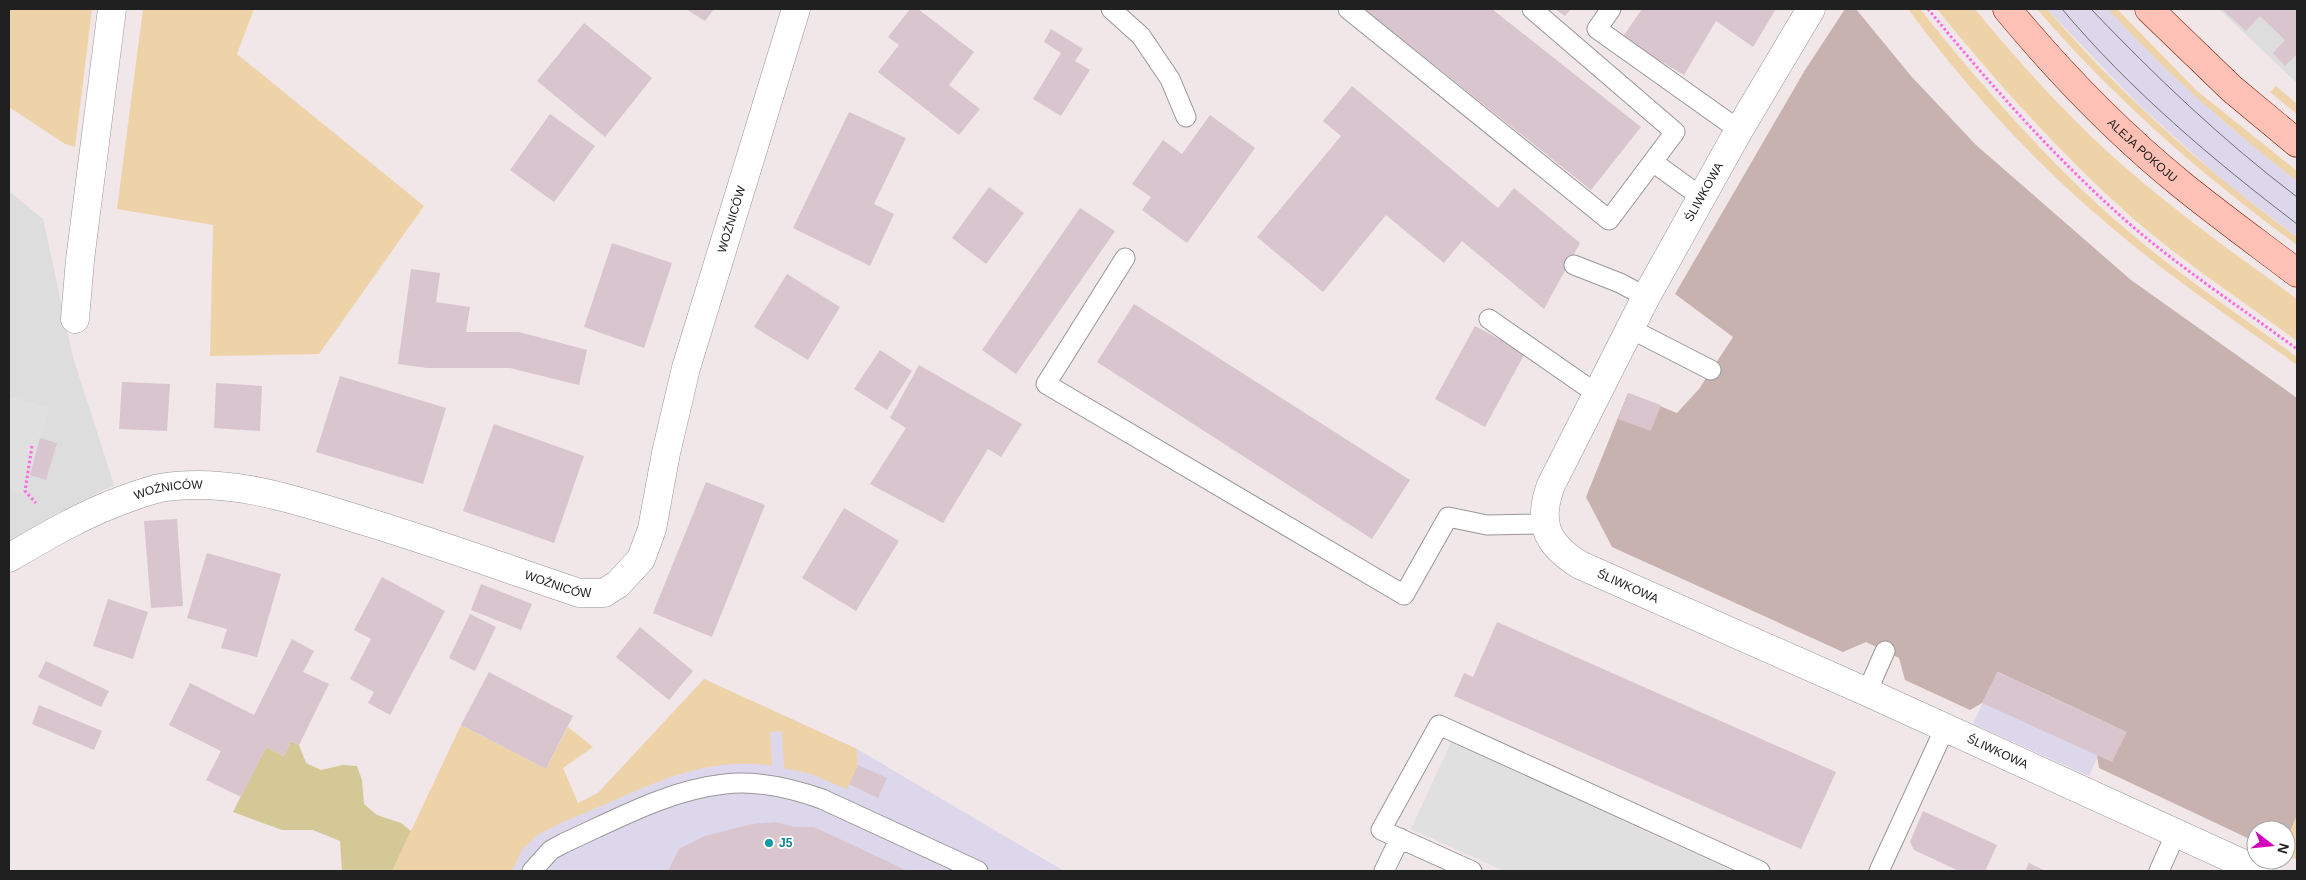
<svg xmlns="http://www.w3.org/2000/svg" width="2306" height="880" font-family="Arial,sans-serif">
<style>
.residential{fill:#deddde}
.industrial{fill:#ddd7eb}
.construction{fill:#c7b2b0}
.grass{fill:#efd3a8}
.forest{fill:#d4c897}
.parking{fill:#e0e0e0}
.building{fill:#d9c5ce}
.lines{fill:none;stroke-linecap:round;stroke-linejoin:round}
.service-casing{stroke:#979797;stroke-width:21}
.minor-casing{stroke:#979797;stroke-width:29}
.secondary-casing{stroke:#7e1a00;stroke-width:29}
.path{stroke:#ff69e1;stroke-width:3;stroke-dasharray:2.5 2.5;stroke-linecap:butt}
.service{stroke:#fff;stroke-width:19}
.minor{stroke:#fff;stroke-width:28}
.secondary{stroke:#ffc1b6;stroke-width:28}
.tram{stroke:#6e6e6e;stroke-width:1}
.culture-dot{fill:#0f9aa8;stroke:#fff;stroke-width:2}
.labels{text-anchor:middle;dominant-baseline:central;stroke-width:4;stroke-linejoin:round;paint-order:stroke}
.street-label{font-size:12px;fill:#202020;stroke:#fff}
.culture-label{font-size:12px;font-weight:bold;fill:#0d838f;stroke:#fff;text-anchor:start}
</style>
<rect width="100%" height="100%" fill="#f1e6e8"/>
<!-- residential -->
<path class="residential" d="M2219 9H2297V83Z
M9 191 43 219 73 357 114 485 52 516 9 544Z"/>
<!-- industrial -->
<path class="industrial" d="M2047 9H2108L2222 120 2297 181V237L2228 185 2139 105Z
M1997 672 2112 725 2089 776 1973 724Z
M704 679 857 749 1064 871H475L578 803 598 793Z"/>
<!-- construction -->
<path class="construction" d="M1845 9H1856L1911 76 1976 145 2131 280 2297 398V816L2286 840V830H2256V842L2099 768 2097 756 2112 725 1998 672 1982 703 1970 710 1905 680 1899 658 1866 642 1843 652 1612 547 1586 497 1628 393 1677 413 1699 389 1733 337 1675 294 1805 70Z"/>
<!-- grass -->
<path class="grass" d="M9 9H92L75 147 65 144 9 107Z
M143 9H254L237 54 424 206 319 354 210 356 213 225 117 209Z
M1908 9H1920C1979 83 2049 163 2121 225 2176 273 2238 314 2297 357V365C2237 322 2174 280 2117 232 2039 168 1968 90 1908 9Z
M1937 9H1975C2021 65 2071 120 2126 168 2180 215 2239 257 2297 299V341C2240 299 2180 260 2128 214 2059 152 1995 81 1937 9Z
M2037 9H2047C2120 94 2206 171 2297 237V245C2203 176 2113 98 2037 9Z
M2108 9H2117L2197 91 2297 171V181C2230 129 2165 72 2108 9Z
M2276 86 2297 104V114L2270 92Z
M704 679 857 749 858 765 847 789 811 774 784 768 782 731 770 732 772 766C712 756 659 780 606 804 582 814 558 823 536 836L522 850 512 871H392L461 725 546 769 568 727 593 747 563 768 578 803 598 793Z
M2297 816V860L2286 855V840Z"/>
<!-- forest -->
<path class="forest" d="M291 741 299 745 306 763 321 770 343 765 357 766 362 780 364 804 377 815 401 823 411 831 392 871H342L340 841 313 830H282L233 812 266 747 284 756Z"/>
<!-- parking -->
<path class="parking" d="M9 396 49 408 24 495 9 490Z
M1451 742 1732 871H1504L1411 829Z"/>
<!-- building -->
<path class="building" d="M686 9H714L705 21Z
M910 9H918L974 52 949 85 980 109 959 135 878 72 899 45 888 37Z
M1364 9H1492L1641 127 1591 190Z
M1555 9H1571L1565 16Z
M1642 9H1776L1753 47 1716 21 1684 75 1622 38Z
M2222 9H2297V54L2285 66 2273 53 2285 40 2260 16 2246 31Z
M584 23 652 78 605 137 537 81Z
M1051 29 1083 49 1075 61 1090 70 1061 116 1033 99 1061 53 1044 42Z
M1352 86 1498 208 1514 188 1580 243 1544 309 1462 241 1444 263 1386 215 1323 292 1257 237 1341 136 1323 121Z
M849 112 906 138 874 204 894 214 870 266 793 228Z
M550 114 595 146 554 202 510 170Z
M1210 115 1255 148 1187 243 1142 210 1151 197 1132 184 1163 140 1182 154Z
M989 187 1024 213 986 264 952 238Z
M1080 208 1115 231 1016 374 982 350Z
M612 243 672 263 644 348 584 327Z
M411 269 440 273 436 302 470 307 466 332H519L587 350 579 385 510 368H427L398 364Z
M787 274 840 307 808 360 754 327Z
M1134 304 1410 480 1372 539 1097 362Z
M1475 326 1525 353 1485 427 1435 399Z
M880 350 912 371 887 410 854 389Z
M919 365 1022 424 1001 457 988 449 943 523 870 484 906 428 890 418Z
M340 376 446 408 423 484 316 452Z
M122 382 170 384 167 431 119 429Z
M216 383 262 386 260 431 214 428Z
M1628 393 1661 405 1651 431 1618 419Z
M494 424 584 456 554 543 463 511Z
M40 438 57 443 46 480 30 475Z
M706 482 765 505 712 637 653 613Z
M844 508 899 541 856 611 802 578Z
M177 519 183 606 151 608 144 521Z
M207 553 281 574 257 657 221 648 227 629 187 618Z
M382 577 445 611 390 715 368 703 374 692 350 679 371 639 354 630Z
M481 584 532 604 521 630 471 610Z
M108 599 148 612 133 659 93 646Z
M470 614 496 627 475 671 449 658Z
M1497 622 1836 772 1801 849 1454 696 1464 673 1473 677Z
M640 627 693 671 669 700 616 657Z
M292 639 314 651 303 672 329 684 299 745 291 741 284 756 266 747 241 797 206 780 221 751 169 725 190 683 254 715Z
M46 661 109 691 101 707 38 677Z
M489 672 573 716 546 769 461 725Z
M1997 672 2127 732 2112 762 1982 703Z
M39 705 102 731 94 750 32 724Z
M858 765 887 778 878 798 849 784Z
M1923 811 1997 845 1985 871H1959L1914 850 1910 842Z
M776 822 794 827H814L908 871H668L679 849 705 836 752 824Z
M2029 863 2046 871H2025Z"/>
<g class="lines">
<defs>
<path id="service" d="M1111 9 1141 36 1170 79 1186 117
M1348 9 1609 220 1675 132 1532 9
M1611 9 1597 29 1739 130
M1653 162 1701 197
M1125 258 1046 384 1404 595 1448 517 1487 525 1545 524
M1574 265 1620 283 1646 297
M1489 319 1597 394
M1629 328 1711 370
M1867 692 1885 651
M532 871 551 850 564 843C615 820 668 790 725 784 758 780 791 788 822 799L978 871
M1384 871 1400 838
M1472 871 1381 830 1439 725 1760 871
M1879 871 1945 728
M2159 871 2176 833"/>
<g id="minor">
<path id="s1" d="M1811 9 1739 130 1646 297 1551 485C1537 523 1546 544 1580 565L1867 692 2259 871"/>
<path d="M75 319 80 260 112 9"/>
<path id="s2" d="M9 558C48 535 87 512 131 497 140 494 150 490 160 488 228 476 300 501 364 521 436 543 508 569 579 593H604L618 584 641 559 652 529 666 453 686 368 796 9"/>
</g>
<g id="secondary">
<path id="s3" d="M2007 9C2059 72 2118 133 2182 185 2219 215 2259 244 2297 273"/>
<path d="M2149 9 2232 89 2297 143"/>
</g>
</defs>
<!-- service casing -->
<use href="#service" class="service-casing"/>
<!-- minor casing -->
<use href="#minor" class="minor-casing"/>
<!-- secondary casing -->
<use href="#secondary" class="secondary-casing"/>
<!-- path -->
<path class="path" d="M1928 9C1989 83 2053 156 2124 219 2177 266 2240 307 2297 349
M32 446 25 491 36 503"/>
<!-- service -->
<use href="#service" class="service"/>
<!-- minor -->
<use href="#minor" class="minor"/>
<!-- secondary -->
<use href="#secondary" class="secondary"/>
<!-- tram -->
<path class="tram" d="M2062 9C2130 90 2213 160 2297 224
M2091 9C2155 76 2222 140 2297 197"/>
</g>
<!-- markers -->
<circle class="culture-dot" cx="769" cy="843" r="5"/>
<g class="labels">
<!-- street labels -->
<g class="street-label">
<text stroke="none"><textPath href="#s3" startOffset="196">ALEJA POKOJU</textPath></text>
<text transform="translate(1704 192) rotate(-61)">ŚLIWKOWA</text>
<text stroke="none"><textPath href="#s2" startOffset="1030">WOŹNICÓW</textPath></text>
<text stroke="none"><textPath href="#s2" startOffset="175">WOŹNICÓW</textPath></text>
<text stroke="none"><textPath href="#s2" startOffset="580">WOŹNICÓW</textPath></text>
<text stroke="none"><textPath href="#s1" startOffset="690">ŚLIWKOWA</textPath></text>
<text stroke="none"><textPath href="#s1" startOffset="1095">ŚLIWKOWA</textPath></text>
</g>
<!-- culture labels -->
<g class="culture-label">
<text x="779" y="843">J5</text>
</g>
</g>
<!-- border -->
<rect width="2306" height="880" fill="none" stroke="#202020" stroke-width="20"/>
<!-- north arrow -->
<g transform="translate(2271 845) rotate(106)"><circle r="24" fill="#ffffff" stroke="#a6a6a6"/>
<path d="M0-4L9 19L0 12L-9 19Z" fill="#d000bc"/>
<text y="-8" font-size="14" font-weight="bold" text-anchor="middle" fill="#202020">N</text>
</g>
</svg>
